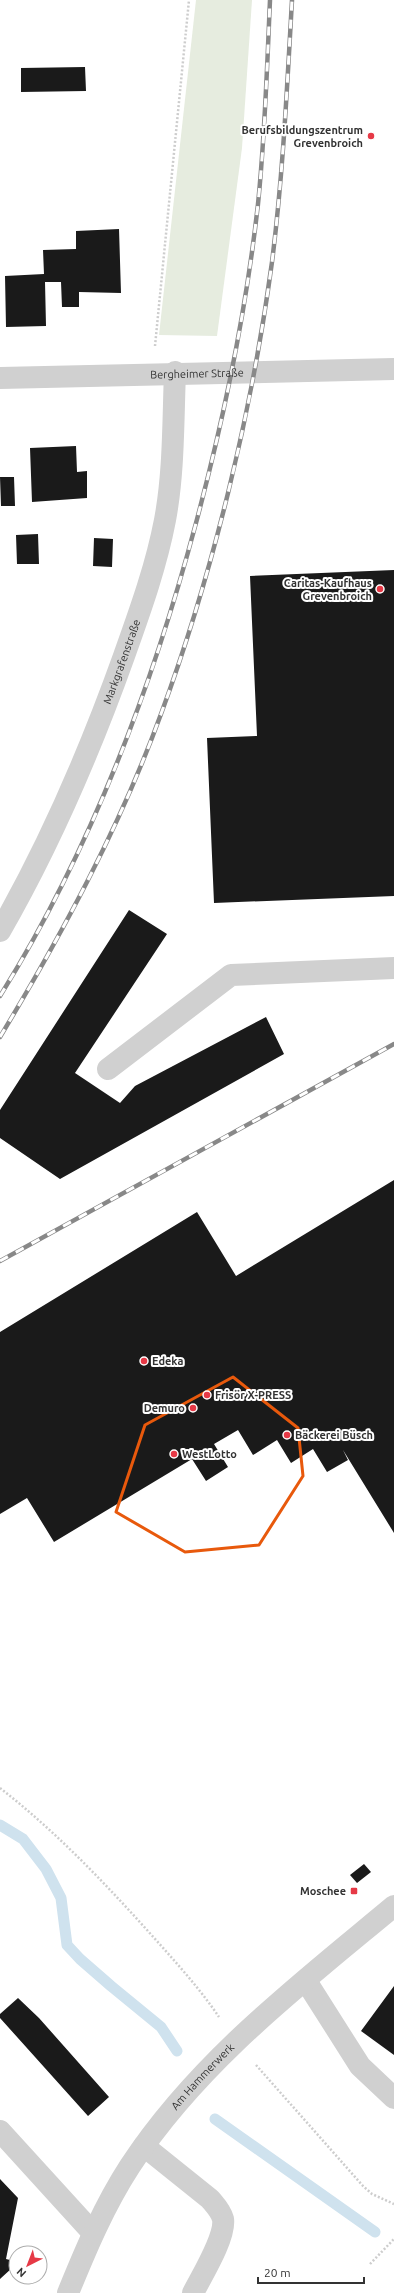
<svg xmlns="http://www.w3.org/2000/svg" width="394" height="2293" font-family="Ubuntu,sans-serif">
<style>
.green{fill:#e6ecdf}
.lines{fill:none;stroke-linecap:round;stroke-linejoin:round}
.stream{stroke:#cfe2ee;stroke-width:11}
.building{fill:#1a1a1a}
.path{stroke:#cdcdcd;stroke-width:2.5;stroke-dasharray:2 2;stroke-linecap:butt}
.minor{stroke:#d0d0d0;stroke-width:22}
.rail-casing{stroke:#888;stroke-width:4.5}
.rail{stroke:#fff;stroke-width:3;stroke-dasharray:9;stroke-linecap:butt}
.marked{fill:none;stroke:#e8590c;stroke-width:3;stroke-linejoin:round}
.poi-dot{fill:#e63946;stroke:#fff;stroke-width:1.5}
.labels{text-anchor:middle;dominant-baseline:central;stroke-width:4;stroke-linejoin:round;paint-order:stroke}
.poi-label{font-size:11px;font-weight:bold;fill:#333;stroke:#fff;text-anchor:end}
.street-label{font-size:11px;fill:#333;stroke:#fff}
</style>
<rect width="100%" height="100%" fill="#fff"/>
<!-- green -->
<path class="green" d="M196 0H252L242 148 217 336 159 335Z"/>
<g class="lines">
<!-- stream -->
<path class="stream" d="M0 1825 23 1839 46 1869 61 1898 67 1945 80 1959 111 1986 161 2027 177 2051
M215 2119 375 2232"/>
</g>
<!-- building -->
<path class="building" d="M85 67 86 91 21 92V68Z
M119 229 121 293 79 292V307H62L61 282H45L46 326 6 327 5 276 44 274 43 250 76 249V231Z
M76 446 77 472 87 471V498L32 502 30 448Z
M0 477H14L15 506H1Z
M38 534 39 564H17L16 535Z
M94 538 113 539 112 567 93 566Z
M394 570V896L214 903 207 738 257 736 250 576Z
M129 910 167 934 75 1073 120 1103 135 1086 266 1017 284 1054 60 1179 0 1138V1110Z
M394 1180V1533L343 1450 348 1460 327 1472 313 1449 291 1463 277 1440 253 1455 238 1430 214 1444 228 1467 206 1481 192 1459 54 1542 27 1498 0 1514V1332L197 1212 236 1276Z
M364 1864 371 1872 357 1883 350 1875Z
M394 1986V2055L361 2031Z
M18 1998 39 2018 109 2097 88 2116 0 2018V2014Z
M0 2179 18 2198 6 2259 14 2261 12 2268 0 2279Z"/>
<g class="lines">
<!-- path -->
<path class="path" d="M155 346 189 0
M0 1788C54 1830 101 1879 147 1930 172 1958 198 1986 219 2017
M256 2065 363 2186 372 2194 394 2204
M370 2264 394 2239"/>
<!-- minor -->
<g class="minor">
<path id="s1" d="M0 378 394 369"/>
<path id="s2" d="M0 931C50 844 90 751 124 656 140 611 156 567 165 520 174 472 173 421 175 372"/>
<path d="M108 1069 231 975 394 968"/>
<path d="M306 1981 360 2066 394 2098"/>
<path d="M0 2131 93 2233"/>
<path d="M144 2146 210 2199C215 2205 221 2211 223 2219 226 2237 201 2277 193 2293"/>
<path id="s3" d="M68 2293C86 2249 104 2206 130 2166 198 2062 299 1985 394 1906"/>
</g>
<defs>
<path id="rail" d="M0 996C91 850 152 688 196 523 224 418 246 312 258 204 265 136 267 68 270 0
M0 1037C62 934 120 827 161 714 213 573 252 411 272 262 283 175 287 88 292 0
M0 1261 394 1044"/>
</defs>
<!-- rail casing -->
<use href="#rail" class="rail-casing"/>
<!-- rail -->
<use href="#rail" class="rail"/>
</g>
<!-- marked area -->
<path class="marked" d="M233 1377 298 1428 303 1476 259 1545 185 1552 116 1512 145 1425Z"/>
<!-- markers -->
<g class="poi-dot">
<circle cx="371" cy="136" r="4"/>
<circle cx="380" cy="589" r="4"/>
<circle cx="144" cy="1361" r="4"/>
<circle cx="207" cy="1395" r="4"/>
<circle cx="193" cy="1408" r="4"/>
<circle cx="287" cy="1435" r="4"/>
<circle cx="174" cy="1454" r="4"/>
<rect x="350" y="1887" width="8" height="8" rx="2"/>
</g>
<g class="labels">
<!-- poi labels -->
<g class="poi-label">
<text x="363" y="130">Berufsbildungszentrum<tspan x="363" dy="13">Grevenbroich</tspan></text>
<text x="372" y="583">Caritas-Kaufhaus<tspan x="372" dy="13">Grevenbroich</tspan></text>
<text x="152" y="1361" text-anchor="start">Edeka</text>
<text x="215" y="1395" text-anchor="start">Frisör X-PRESS</text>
<text x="185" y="1408">Demuro</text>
<text x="295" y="1435" text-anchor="start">Bäckerei Büsch</text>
<text x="182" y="1454" text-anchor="start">WestLotto</text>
<text x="346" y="1891">Moschee</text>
</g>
<!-- street labels -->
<g class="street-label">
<text stroke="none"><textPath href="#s1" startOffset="197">Bergheimer Straße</textPath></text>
<text stroke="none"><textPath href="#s2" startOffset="296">Markgrafenstraße</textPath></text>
<text stroke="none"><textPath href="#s3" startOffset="257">Am Hammerwerk</textPath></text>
</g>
</g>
<!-- north arrow -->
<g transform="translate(28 2265) rotate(222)"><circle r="19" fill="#ffffff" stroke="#adadad"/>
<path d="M0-3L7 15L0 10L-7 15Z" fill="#e63946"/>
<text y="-6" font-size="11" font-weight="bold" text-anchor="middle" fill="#333333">N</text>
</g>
<!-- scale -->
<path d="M258 2277v6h106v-6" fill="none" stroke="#333333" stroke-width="2"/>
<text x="264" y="2277" font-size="12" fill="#333333" stroke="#ffffff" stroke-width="3" paint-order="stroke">20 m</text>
</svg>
